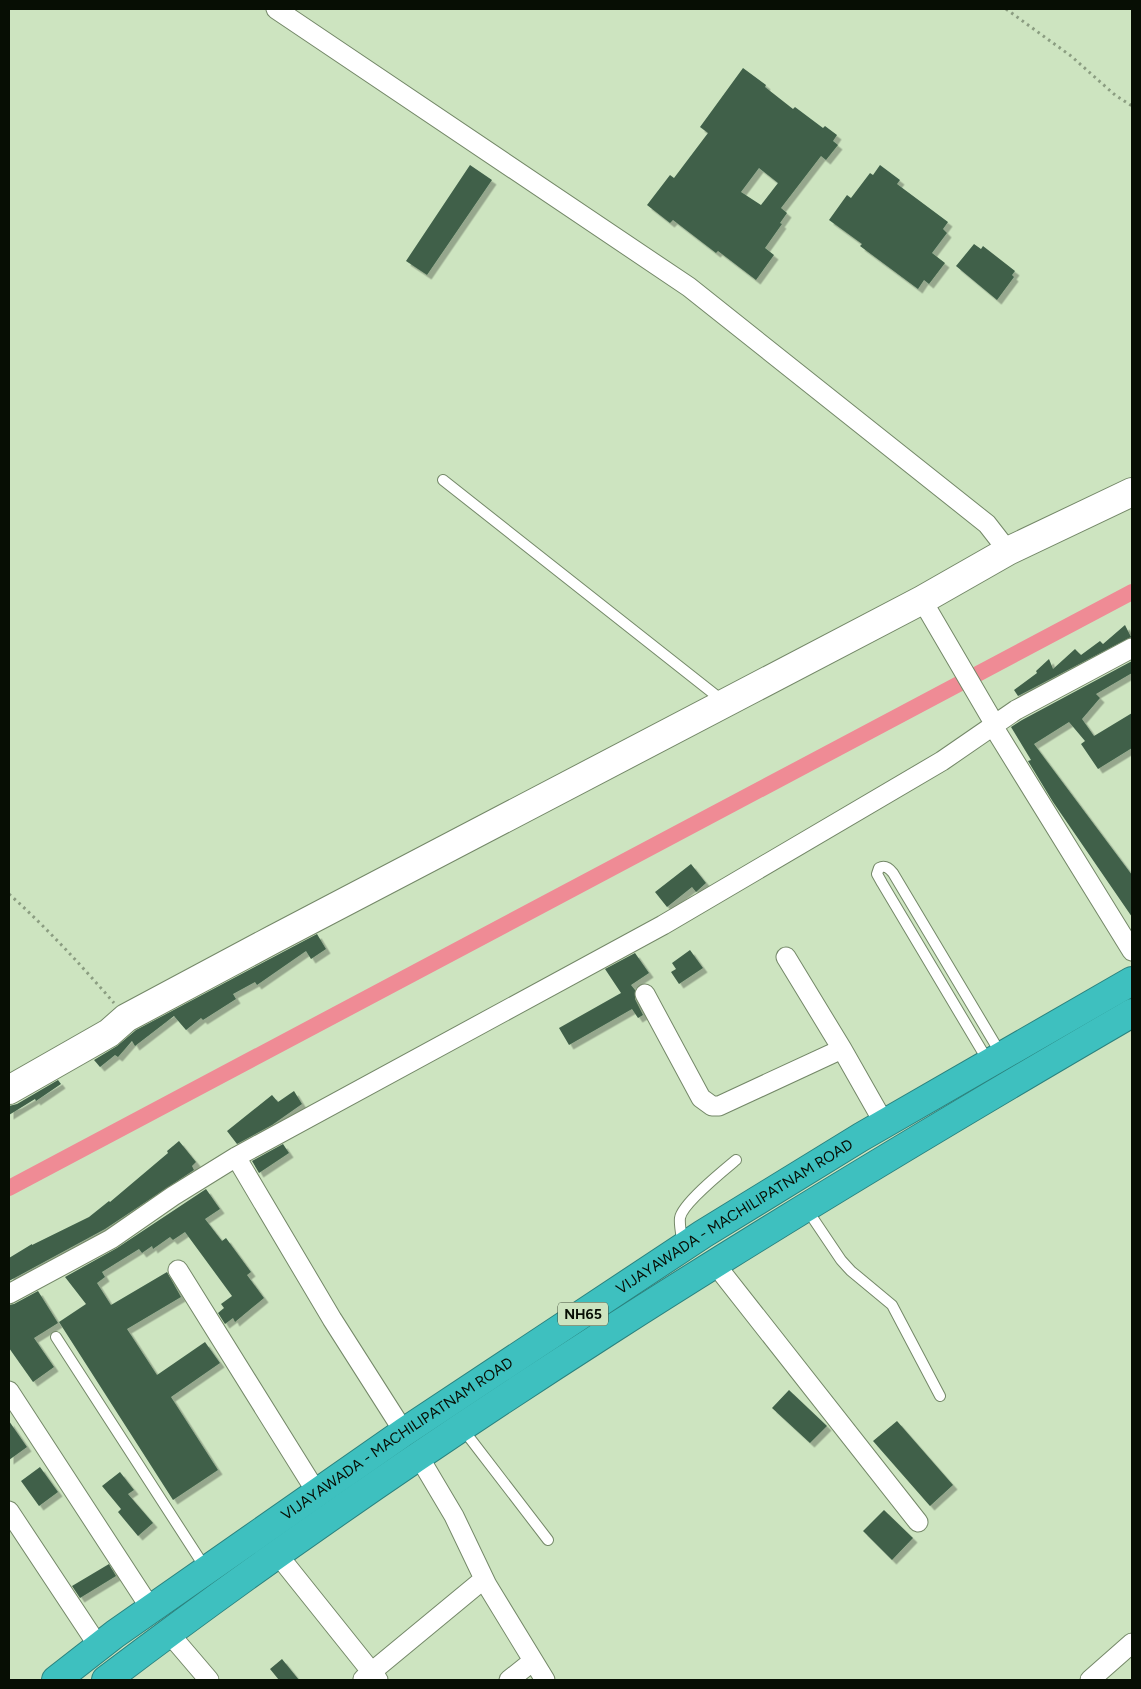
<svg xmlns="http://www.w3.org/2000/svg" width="1141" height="1689" font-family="Figtree,sans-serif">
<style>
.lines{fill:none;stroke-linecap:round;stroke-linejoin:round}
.canal{stroke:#ef8b95;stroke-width:16}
.building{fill:#40614a;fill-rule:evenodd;filter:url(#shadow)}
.lane-casing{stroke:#748868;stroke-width:12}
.street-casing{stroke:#748868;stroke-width:21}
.secondary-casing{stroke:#748868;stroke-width:30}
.highway-casing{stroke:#2b827e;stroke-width:30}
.path{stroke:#8b9d81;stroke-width:3;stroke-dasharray:2.5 4;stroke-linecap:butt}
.lane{stroke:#fff;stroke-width:10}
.street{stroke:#fff;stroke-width:19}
.secondary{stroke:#fff;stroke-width:28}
.highway{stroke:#3ec0bf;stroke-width:28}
.labels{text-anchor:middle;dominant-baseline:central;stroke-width:5;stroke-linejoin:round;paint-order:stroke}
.shield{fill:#cde4c0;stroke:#424e3c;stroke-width:1}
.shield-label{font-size:14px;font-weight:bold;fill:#070e04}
.street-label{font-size:15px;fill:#070e04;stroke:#cde4c0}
</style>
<defs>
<filter id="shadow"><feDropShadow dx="4.5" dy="4.5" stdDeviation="0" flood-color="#0004"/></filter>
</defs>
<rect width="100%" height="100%" fill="#cde4c0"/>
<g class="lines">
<!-- canal -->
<path class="canal" d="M9 1188 1132 592"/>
</g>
<!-- building -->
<path class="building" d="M743 68 766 85 765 87 793 109 795 107 823 128 825 126 837 135 833 141 838 145 826 160 821 156 781 208 787 213 780 223 782 224 765 248 774 255 756 280 718 251 716 253 673 220 670 223 647 205 670 175 674 178 708 133 700 127ZM759 168 778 183 761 205 741 192Z
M470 165 492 180 427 275 406 261Z
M880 165 900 180 897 184 948 222 943 229 947 233 932 253 945 263 929 284 924 280 918 289 860 246 862 244 829 220 847 195 851 198 870 173 873 175Z
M974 244 981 249 983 246 1015 271 1012 275 1014 277 997 300 956 266Z
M1125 625 1131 637 1018 696 1014 690 1037 673 1036 671 1049 659 1053 669 1075 649 1081 655 1100 641 1103 644Z
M1132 661V673L1096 694 1100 698 1082 719 1094 736 1132 713V748L1098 769 1081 744 1085 741 1069 722 1034 744 1132 875V917L1053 802 1028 761 1031 760 1011 727 1022 720Z
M691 864 706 883 696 892 692 887 667 907 655 892Z
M317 934 326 949 311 959 306 951 257 985 255 982 233 994 236 999 203 1020 201 1018 186 1030 174 1016 135 1046 132 1041 118 1057 115 1055 100 1067 94 1060 117 1046 136 1030Z
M690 950 703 968 679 984 671 972 676 969 672 963Z
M635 953 649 973 631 985 635 990V999L643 1015 638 1018 632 1009 569 1045 559 1028 621 993 605 969Z
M58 1080 61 1084 36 1101 35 1099 9 1115V1106L17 1104Z
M294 1091 302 1104 272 1125 237 1144 227 1131 272 1095 278 1102Z
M179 1141 196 1162 192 1166 194 1170 105 1229 9 1281V1258L32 1244V1245L89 1217 109 1201 110 1202 168 1153 167 1151Z
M283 1144 289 1153 259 1173 252 1161Z
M206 1189 220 1209 205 1219 222 1241 226 1238 251 1272 247 1275 264 1298 235 1322 233 1318 225 1324 218 1313 224 1308 221 1304 232 1296 185 1232 173 1240 170 1237 153 1249 152 1246 142 1253 139 1249 102 1272 105 1277 97 1283 111 1305 167 1272 181 1297 127 1329 157 1375 205 1342 220 1363 171 1397 218 1470 173 1500 59 1322 86 1304 65 1277 117 1248Z
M38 1291 58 1323 34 1338 54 1367 33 1382 9 1348V1305L14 1304Z
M789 1390 827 1426 810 1443 772 1408Z
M9 1421 27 1447 9 1460Z
M897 1421 953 1485 930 1506 873 1441Z
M40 1467 58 1492 39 1506 21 1481Z
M120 1472 134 1490 128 1494 153 1523 138 1536 118 1512 121 1509 102 1486Z
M884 1510 913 1538 892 1560 863 1531Z
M109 1564 116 1576 80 1598 72 1586Z
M282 1659 299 1680H279L270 1669Z"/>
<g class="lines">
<defs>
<path id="lane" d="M443 480 723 701
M988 1061 882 883 877 874 879 868C885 865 889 868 893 873L1001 1054
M806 1208 841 1260 851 1271 892 1305 940 1396
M683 1245C682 1237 679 1226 680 1218 682 1204 724 1170 736 1160
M56 1337 206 1569
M462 1428 548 1540"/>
<path id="street" d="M276 9 689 287 987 524 1008 551
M922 600 991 718 993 726 1132 951
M786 957 842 1049 884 1123
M645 994 701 1098 712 1106H719L842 1049
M236 1157 332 1319 404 1432
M715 1264 918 1522
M178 1270 317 1493
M9 1294 111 1239 173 1196 236 1157 663 925 942 761 1016 710 1132 648
M9 1391 151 1609
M419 1457 454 1516 487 1585 545 1680
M9 1511 99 1647
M278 1555 378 1680
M168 1632 209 1680
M363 1679 484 1579
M509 1680 533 1661
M1090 1680 1132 1643"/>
<path id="secondary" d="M9 1090 109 1033 126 1018 274 939 922 600 1008 551 1132 492"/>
<g id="highway">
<path id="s1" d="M56 1680 115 1634 404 1432 703 1234 861 1137 1132 981"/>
<path d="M106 1680C431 1433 780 1218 1132 1013"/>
</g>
</defs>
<!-- lane casing -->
<use href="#lane" class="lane-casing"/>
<!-- street casing -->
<use href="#street" class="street-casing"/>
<!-- secondary casing -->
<use href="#secondary" class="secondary-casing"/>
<!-- highway casing -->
<use href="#highway" class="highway-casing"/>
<!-- path -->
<path class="path" d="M1006 9 1071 56 1115 95 1132 106
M9 894C47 928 81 965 114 1003"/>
<!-- lane -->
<use href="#lane" class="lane"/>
<!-- street -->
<use href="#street" class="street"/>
<!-- secondary -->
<use href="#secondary" class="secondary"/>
<!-- highway -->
<use href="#highway" class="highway"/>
</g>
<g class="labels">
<!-- shield labels -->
<rect class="shield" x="558" y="1302.5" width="50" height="23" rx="4"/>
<g class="shield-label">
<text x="583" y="1314">NH65</text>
</g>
<!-- street labels -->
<g class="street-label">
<text stroke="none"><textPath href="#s1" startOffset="822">VIJAYAWADA - MACHILIPATNAM ROAD</textPath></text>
<text stroke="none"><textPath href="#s1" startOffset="418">VIJAYAWADA - MACHILIPATNAM ROAD</textPath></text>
</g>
</g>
<!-- border -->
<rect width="1141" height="1689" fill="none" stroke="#070e04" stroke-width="20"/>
</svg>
